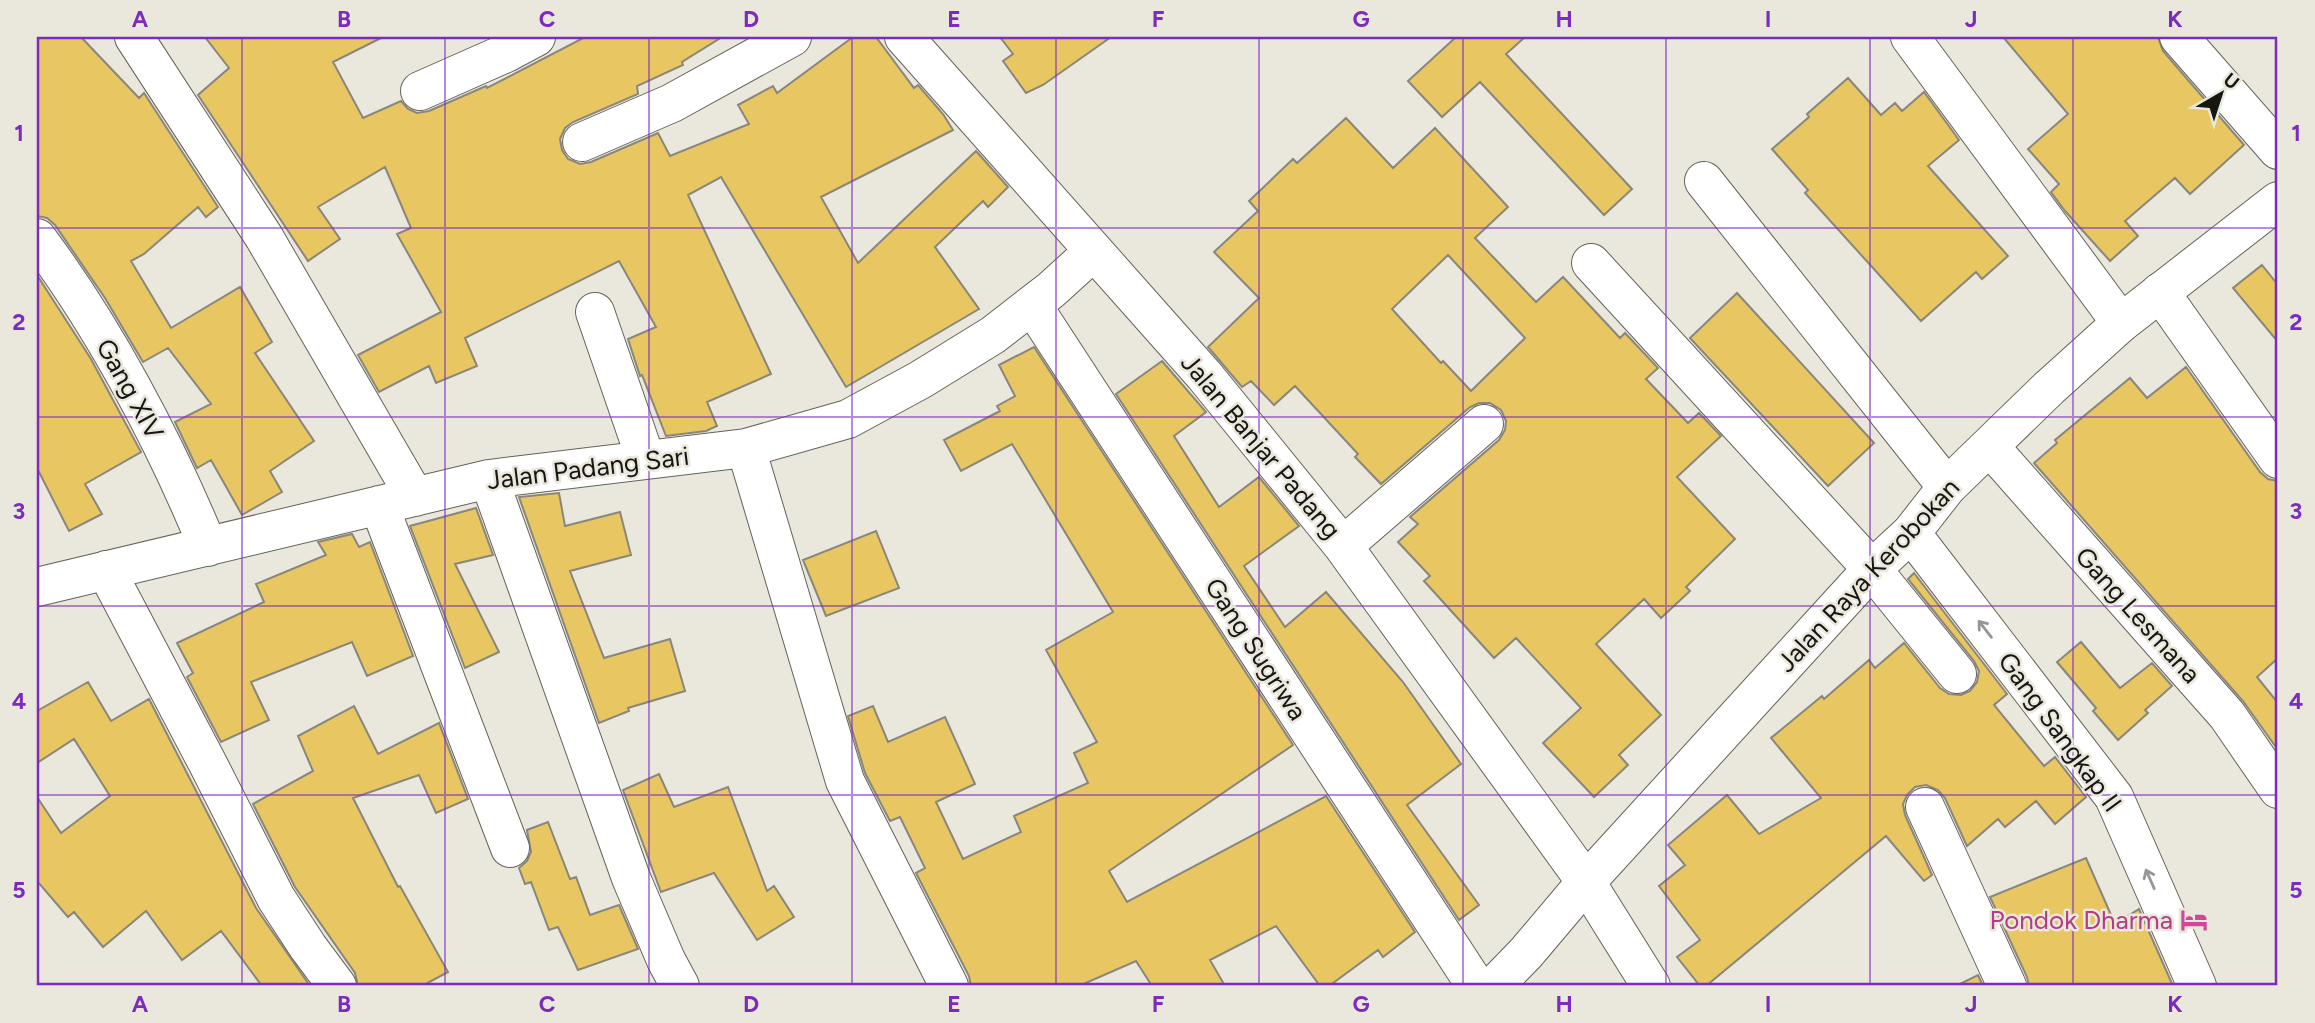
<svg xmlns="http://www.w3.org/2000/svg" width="2315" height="1023" font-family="Figtree,sans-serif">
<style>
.building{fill:#e8c661;stroke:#89867c;stroke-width:2;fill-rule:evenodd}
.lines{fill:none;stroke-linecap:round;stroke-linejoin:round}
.minor-casing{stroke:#656259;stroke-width:40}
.major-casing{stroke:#656259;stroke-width:40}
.minor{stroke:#fff;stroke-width:38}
.major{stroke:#fff;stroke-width:38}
.oneway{stroke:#979695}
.grid{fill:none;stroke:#7b2cbf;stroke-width:2;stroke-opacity:0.55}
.labels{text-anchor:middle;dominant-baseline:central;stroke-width:5;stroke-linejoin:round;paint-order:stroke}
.street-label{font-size:26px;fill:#181613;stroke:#eae7dc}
.hotel-label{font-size:26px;fill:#b23c85;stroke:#eae7dc;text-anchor:end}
.neatline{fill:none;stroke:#7b2cbf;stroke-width:2.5}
.grid-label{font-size:23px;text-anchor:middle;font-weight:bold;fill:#7b2cbf}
</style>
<rect width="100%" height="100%" fill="#eae7dc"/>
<!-- building -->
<path class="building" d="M37 37H81L139 98 144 93 218 207 206 217 198 207 144 254 131 261 171 328 240 287 272 342 255 353 314 441 270 471 282 492 242 515 211 460 197 468 175 422 211 404 168 348 143 362 105 298 55 225 47 218 37 216Z
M205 37H383L333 62 363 118 401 101 408 109 417 113 429 111 486 86 487 88 585 37H722L682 62 683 65 637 86 638 94 573 122 565 128 560 139 562 150 568 159 580 164 591 162 658 133 670 156 749 124 738 105 773 86 777 93 853 37H876L914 88 918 85 943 114 953 130 821 197 858 263 976 151 1008 187 988 207 983 201 935 247 979 309 846 387 721 177 688 195 771 374 707 402 717 426 706 431 666 436 642 375 640 376 628 339 656 327 619 261 465 338 477 366 436 383 429 366 379 392 358 355 441 312 397 234 411 228 385 167 318 207 340 239 308 261 198 95 229 68Z
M1000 37H1111L1043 85 1026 93 1003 61 1013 54Z
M1456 37H1525L1506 54 1632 189 1604 215 1480 82 1442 117 1408 81Z
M2003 37H2158L2163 51 2244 145 2190 194 2175 178 2125 221 2138 236 2110 261 2065 211 2051 192 2059 184 2028 149 2068 114Z
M1848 78 1881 115 1895 103 1902 111 1924 92 1959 140 1928 166 2008 256 1982 279 1976 272 1921 321 1805 193 1808 190 1772 149 1809 117 1807 114Z
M1346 118 1393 168 1435 128 1508 207 1475 238 1536 302 1563 277 1620 338 1625 333 1658 368 1646 379 1688 423 1699 413 1721 436 1677 477 1735 539 1686 587 1690 591 1661 618 1644 599 1596 644 1661 715 1619 755 1628 765 1594 797 1543 743 1581 708 1516 638 1494 658 1424 581 1430 576 1398 542 1418 524 1410 517 1499 440 1505 430 1506 421 1501 410 1490 403H1479L1470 407 1381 484 1355 457 1358 454 1295 386 1274 405 1251 381 1242 387 1208 347 1259 298 1214 252 1258 211 1249 201 1293 159 1297 163ZM1448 255 1525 338 1471 391 1443 361 1441 363 1392 309Z
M2262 265 2278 285V342L2233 288Z
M37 275 91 359 141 452 85 484 102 514 69 531 37 468Z
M1737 293 1874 443 1828 486 1690 338Z
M1034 347 1293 745 1109 871 1127 902 1326 796 1415 932 1383 957 1378 950 1329 986H1320L1276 926 1210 960 1225 986H1152L1136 961 1079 986H971L969 976 916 873 925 868 900 817 890 821 865 773 848 716 873 706 888 742 945 717 975 784 936 802 963 859 1021 832 1014 816 1088 783 1074 753 1097 742 1046 650 1113 612 1012 444 961 471 944 440 1000 411 997 406 1015 396 999 365Z
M1162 361 1206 412 1174 436 1219 507 1259 477 1299 526 1244 566 1285 627 1326 592 1403 682 1461 764 1407 805 1479 905 1459 920 1116 394Z
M2186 367 2260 472 2268 479 2278 481V658L2257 677 2278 703V750L2243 701 2034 463 2057 443 2055 440 2130 378 2147 398Z
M559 493 565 526 620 512 631 555 570 571 604 658 670 639 685 691 628 708 629 711 599 723 519 497Z
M476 508 493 555 455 564 499 652 465 668 410 526Z
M876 531 899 588 826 616 803 560Z
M352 534 359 547 370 542 413 656 367 676 352 642 251 682 269 720 221 742 187 677 193 673 177 643 264 602 256 584 326 555 318 542Z
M1914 573 2007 694 1994 705 2044 766 2055 757 2086 797 2055 824 2036 801 2005 827 1998 819 1967 846 1945 798 1938 790 1926 785 1915 787 1907 795 1903 804 1905 815 1932 875 1924 881 1886 836 1706 986H1700L1677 957 1700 940 1659 886 1685 865 1668 845 1727 795 1759 834 1821 798 1771 738 1822 696 1824 699 1869 660 1875 668 1904 643 1940 688 1949 694 1961 695 1970 691 1977 682 1979 671 1974 661 1908 579Z
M2081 642 2120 688 2152 663 2172 686 2145 710 2148 713 2118 740 2093 711 2096 708 2057 662Z
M88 682 111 721 149 699 256 908 310 986H262L221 931 182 960 146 911 103 947 74 912 68 917 37 881V797L61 833 110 796 74 739 37 763V711Z
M354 706 378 754 439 723 468 799 436 813 419 775 353 798 398 887 400 886 448 972 422 986H358L355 973 295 887 253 804 313 771 298 736Z
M659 774 674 807 728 787 767 891 774 886 794 917 757 940 714 873 661 892 623 790Z
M548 822 570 879 576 877 590 915 619 905 638 949 578 970 558 927 549 930 531 882 525 884 519 868 527 861 531 852 527 830Z
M2086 858 2115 924 2139 909 2173 986H2029L2027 977 1990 897Z
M1978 975 1983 986H1956Z"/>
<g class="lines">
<defs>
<path id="minor" d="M134 37 264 237 415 497
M904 37 1204 375 1343 546 1586 882 1651 986
M1910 37 2121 323
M2179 37 2278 150
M420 91 506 53 536 37
M582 142 672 103 792 37
M1704 181 1947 487
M37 238C105 329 165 442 208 547
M1591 263 1872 569 1957 674
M2160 292 2278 459
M1036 311 1476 986
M595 312 646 460
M1990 447 2227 715 2278 789
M746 448 845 781 949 986
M489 479 631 878 666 960 680 986
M379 505 510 848
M1911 533 2114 797 2197 986
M1343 546 1484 424
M106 570 208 764 276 898 308 947 337 986
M37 587 489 479 746 448 848 419 920 380 993 335 1051 290 1094 251
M1925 807 2007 986"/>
<path id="major" d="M1494 986 1526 953 1586 882 1872 569 1911 533 1947 487 2049 388 2121 323 2278 201"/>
</defs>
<!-- minor casing -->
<use href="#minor" class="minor-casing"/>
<!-- major casing -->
<use href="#major" class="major-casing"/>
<!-- minor -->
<use href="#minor" class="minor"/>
<!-- major -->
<use href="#major" class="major"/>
</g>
<!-- one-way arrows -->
<defs><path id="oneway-shaft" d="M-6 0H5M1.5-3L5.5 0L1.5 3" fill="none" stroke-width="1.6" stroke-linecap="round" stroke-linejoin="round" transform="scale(1.75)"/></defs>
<g class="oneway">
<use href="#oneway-shaft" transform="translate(1985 629) rotate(-128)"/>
<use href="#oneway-shaft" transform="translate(2150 879) rotate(-114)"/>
</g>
<!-- grid -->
<path class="grid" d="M242 37V986M445 37V986M649 37V986M852 37V986M1056 37V986M1259 37V986M1463 37V986M1666 37V986M1870 37V986M2073 37V986M37 228H2278M37 417H2278M37 606H2278M37 795H2278"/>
<!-- icons -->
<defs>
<symbol id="hotel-bare" viewBox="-9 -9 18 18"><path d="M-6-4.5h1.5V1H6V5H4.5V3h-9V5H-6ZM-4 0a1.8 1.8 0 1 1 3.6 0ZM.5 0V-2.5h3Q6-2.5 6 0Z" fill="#d1479c" stroke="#eae7dc" stroke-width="2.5" paint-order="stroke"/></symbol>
</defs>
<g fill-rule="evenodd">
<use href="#hotel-bare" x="2175" y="901" width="38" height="38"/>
</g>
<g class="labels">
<!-- street labels -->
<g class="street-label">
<text transform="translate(130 389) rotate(61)">Gang XIV</text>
<text transform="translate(1261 446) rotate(50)">Jalan Banjar Padang</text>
<text transform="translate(588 468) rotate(-7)">Jalan Padang Sari</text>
<text transform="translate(1868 575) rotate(-47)">Jalan Raya Kerobokan</text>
<text transform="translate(2138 615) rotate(48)">Gang Lesmana</text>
<text transform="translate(1256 649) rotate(57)">Gang Sugriwa</text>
<text transform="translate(2060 732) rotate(54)">Gang Sangkap II</text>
</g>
<!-- hotel labels -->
<g class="hotel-label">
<text x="2173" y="920">Pondok Dharma</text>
</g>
</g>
<!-- border -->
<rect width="2315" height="1023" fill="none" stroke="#eae7dc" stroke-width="77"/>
<!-- north arrow -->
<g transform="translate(2221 94) rotate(39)" stroke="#eae7dc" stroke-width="5" paint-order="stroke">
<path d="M0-5L12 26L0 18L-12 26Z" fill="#181613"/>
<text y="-10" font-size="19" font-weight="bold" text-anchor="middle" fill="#181613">U</text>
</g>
<rect x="38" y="38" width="2238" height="946" class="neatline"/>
<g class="grid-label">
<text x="140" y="27">A</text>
<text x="344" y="27">B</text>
<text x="547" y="27">C</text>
<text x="751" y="27">D</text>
<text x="954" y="27">E</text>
<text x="1158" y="27">F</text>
<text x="1361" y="27">G</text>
<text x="1564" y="27">H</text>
<text x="1768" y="27">I</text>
<text x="1971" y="27">J</text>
<text x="2175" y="27">K</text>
<text x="19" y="141">1</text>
<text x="2296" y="141">1</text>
<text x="19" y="330">2</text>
<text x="2296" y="330">2</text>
<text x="19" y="519">3</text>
<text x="2296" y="519">3</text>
<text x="19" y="709">4</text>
<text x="2296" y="709">4</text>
<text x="19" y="898">5</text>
<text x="2296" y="898">5</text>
<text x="140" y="1012">A</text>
<text x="344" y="1012">B</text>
<text x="547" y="1012">C</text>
<text x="751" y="1012">D</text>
<text x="954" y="1012">E</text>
<text x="1158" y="1012">F</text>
<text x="1361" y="1012">G</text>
<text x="1564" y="1012">H</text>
<text x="1768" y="1012">I</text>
<text x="1971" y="1012">J</text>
<text x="2175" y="1012">K</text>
</g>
</svg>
